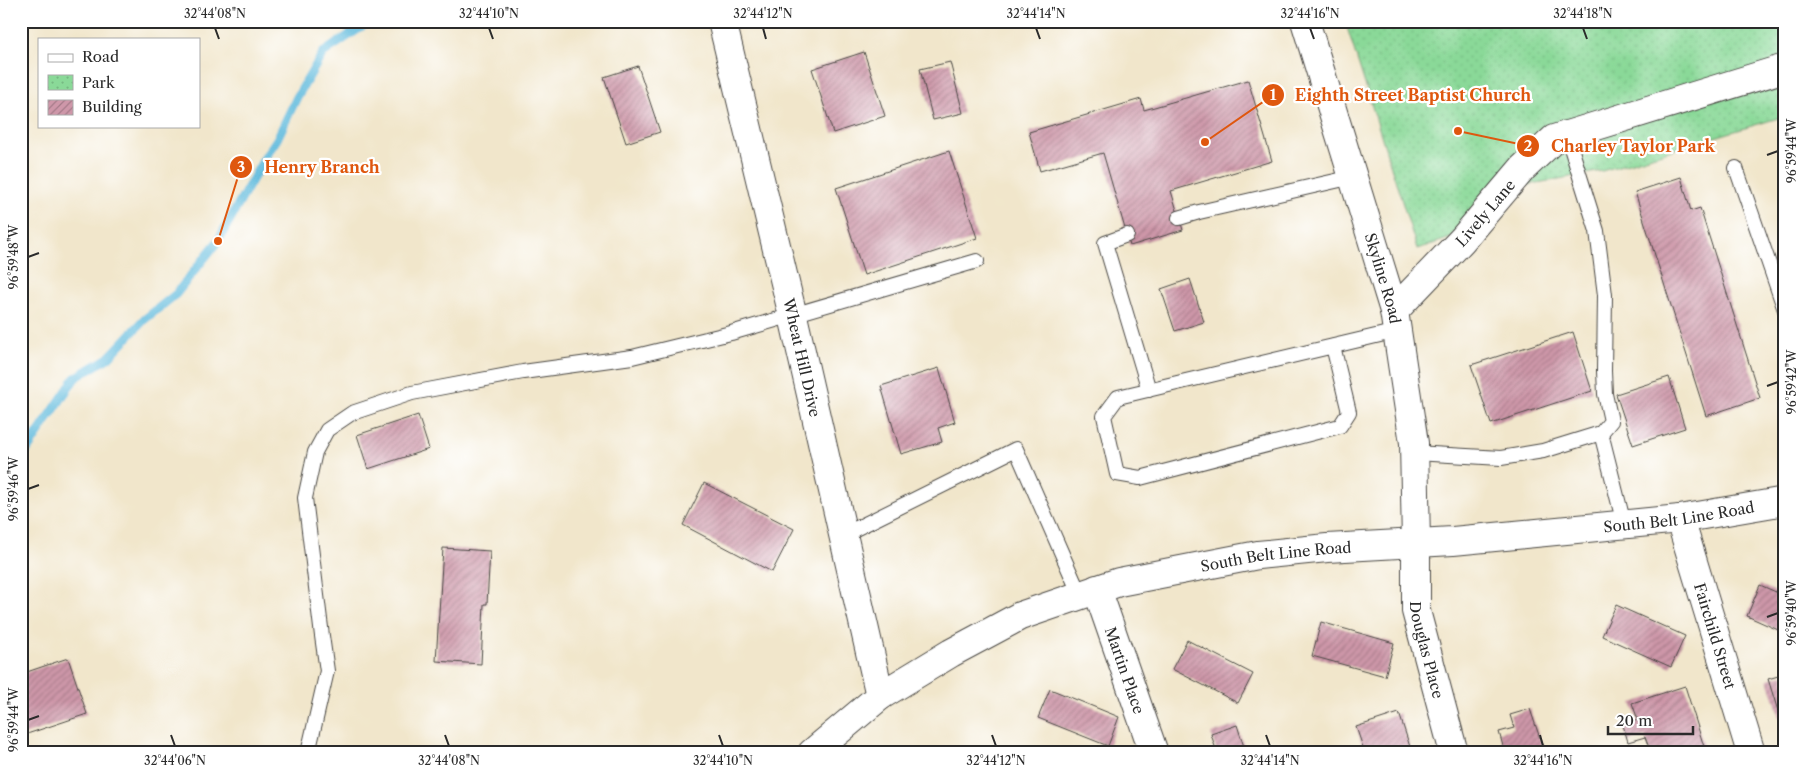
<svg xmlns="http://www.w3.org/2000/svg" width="1806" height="774" font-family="'Libre Caslon Text',serif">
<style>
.park{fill:url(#park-dots);stroke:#5a8262}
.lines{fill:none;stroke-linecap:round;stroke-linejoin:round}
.stream{stroke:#5ebadc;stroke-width:9}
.building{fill:url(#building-hatch)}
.service-casing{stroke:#494743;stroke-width:16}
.minor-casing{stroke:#494743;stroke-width:30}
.tertiary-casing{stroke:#494743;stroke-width:30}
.primary-casing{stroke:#494743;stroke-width:30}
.service{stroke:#fff;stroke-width:14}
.minor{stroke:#fff;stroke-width:28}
.tertiary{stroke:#fff;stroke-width:28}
.primary{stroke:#fff;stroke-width:28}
.ticks{fill:none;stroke:#2b2b2b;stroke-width:2}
.labels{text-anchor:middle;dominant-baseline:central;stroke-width:4.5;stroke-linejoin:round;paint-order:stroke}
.street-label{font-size:15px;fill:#2b2b2b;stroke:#fff}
.leader{fill:none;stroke:#df570e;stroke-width:2}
.callout-dot{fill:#df570e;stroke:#fff;stroke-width:2}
.mark-label{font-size:15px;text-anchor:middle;font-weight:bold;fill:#fff}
.callout-label{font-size:16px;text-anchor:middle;font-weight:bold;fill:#df570e;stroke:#fff;stroke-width:4.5;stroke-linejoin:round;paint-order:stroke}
.neatline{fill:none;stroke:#2b2b2b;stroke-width:2}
.ticks-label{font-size:12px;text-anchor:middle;fill:#2b2b2b}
</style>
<defs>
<pattern id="park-dots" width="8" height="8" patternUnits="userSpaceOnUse" patternTransform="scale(1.25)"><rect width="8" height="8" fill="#8ad998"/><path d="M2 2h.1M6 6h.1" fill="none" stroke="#77ba83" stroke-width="1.8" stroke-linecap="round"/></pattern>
<pattern id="building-hatch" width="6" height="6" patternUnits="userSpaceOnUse" patternTransform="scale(1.25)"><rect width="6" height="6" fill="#ce97a9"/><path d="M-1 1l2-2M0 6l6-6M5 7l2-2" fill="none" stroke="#a77b8a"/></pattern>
</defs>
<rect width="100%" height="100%" fill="#fff"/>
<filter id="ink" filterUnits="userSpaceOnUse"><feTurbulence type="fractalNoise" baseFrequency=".02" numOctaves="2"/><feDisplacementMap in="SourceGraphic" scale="10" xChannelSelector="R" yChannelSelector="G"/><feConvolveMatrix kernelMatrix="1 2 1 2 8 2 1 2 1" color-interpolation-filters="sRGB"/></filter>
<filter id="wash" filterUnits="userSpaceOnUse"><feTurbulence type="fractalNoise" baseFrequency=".0096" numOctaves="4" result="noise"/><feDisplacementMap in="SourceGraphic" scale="20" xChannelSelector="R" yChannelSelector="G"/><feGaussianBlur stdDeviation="1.12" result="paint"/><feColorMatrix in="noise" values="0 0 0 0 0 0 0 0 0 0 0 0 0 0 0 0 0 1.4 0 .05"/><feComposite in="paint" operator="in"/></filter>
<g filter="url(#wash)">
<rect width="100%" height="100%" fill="#f1e6cb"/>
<!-- park -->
<path class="park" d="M1345 21H1785V116L1602 171 1483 193 1451 238 1417 249Z"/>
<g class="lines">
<!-- stream -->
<path class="stream" d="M21 459 75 378 108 358 145 319 176 294 218 241 265 157 277 139 297 97 323 53 370 21"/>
</g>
<g id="blocks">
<!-- building -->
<path class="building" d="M864 52 885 116 833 133 812 69Z
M950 62 963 113 933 120 920 69Z
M638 66 660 132 626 143 604 77Z
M1248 80 1272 161 1171 191 1183 230 1130 246 1103 153 1040 171 1029 132 1141 99 1144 110Z
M949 151 977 238 864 275 836 188Z
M1681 177 1691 211 1700 208 1760 398 1706 416 1635 192Z
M1190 279 1204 322 1175 331 1161 289Z
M1573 332 1592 391 1491 424 1471 365Z
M939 368 955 422 938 428 942 442 901 454 881 386Z
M1669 377 1685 428 1633 445 1616 394Z
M418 415 429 449 368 469 357 435Z
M704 483 794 529 772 572 683 525Z
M443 548 490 551 487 604H484L481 664 436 661Z
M1760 585 1785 596V633L1747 616Z
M1616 605 1685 636 1671 667 1602 636Z
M1321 622 1394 643 1385 676 1312 656Z
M1187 640 1253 674 1238 703 1172 669Z
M68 658 87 714 21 736V674Z
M1785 674V730H1784L1768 679Z
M1685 686 1705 750 1696 753H1651L1645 737 1628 742 1623 725 1638 720 1632 703Z
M1050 689 1119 717 1108 746 1038 718Z
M1530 709 1545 753H1505L1499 732 1514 728 1510 715Z
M1399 713 1412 753H1365L1356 727Z
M1237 725 1246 753H1217L1211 734Z"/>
</g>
</g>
<g filter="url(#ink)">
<use href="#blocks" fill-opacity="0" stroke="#494743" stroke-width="1"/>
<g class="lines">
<defs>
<path id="service" d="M1736 168 1785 310
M1179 218 1199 212 1353 177
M1127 235 1105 243 1149 390
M1333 346 1349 412 1340 426 1140 478 1117 474 1104 416 1118 397 1397 331
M1601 433 1624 524
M1415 453 1501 458 1543 451 1601 433 1611 421 1605 394 1604 371 1605 295 1597 231 1567 135
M843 535 1016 449 1080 595
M308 753 327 671 322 636 305 498 315 452 327 430 352 413 412 393 523 372 632 357 731 333 977 261"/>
<g id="minor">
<path id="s1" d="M722 21 793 316 880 696"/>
<path id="s2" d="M1394 311 1462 240 1523 168 1554 139 1785 68"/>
<path id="s3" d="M1680 519 1751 753"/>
<path id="s4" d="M1416 543V611L1454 753"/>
<path id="s5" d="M1097 589 1154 753"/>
</g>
<g id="tertiary">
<path id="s6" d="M1305 21 1394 311 1414 443 1416 543"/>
</g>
<g id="primary">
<path id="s7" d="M812 753 880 696 951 653 1020 616 1119 582 1258 555 1327 548 1453 541 1680 519 1785 501"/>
</g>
</defs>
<!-- service casing -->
<use href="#service" class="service-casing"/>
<!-- minor casing -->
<use href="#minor" class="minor-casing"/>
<!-- tertiary casing -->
<use href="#tertiary" class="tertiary-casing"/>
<!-- primary casing -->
<use href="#primary" class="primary-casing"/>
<!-- service -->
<use href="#service" class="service"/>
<!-- minor -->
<use href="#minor" class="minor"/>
<!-- tertiary -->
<use href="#tertiary" class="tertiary"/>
<!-- primary -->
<use href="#primary" class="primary"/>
</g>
</g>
<!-- ticks -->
<path class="ticks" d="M215 28 219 39M489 28 493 39M763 28 766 39M1036 28 1040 39M1310 28 1314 39M1583 28 1587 39M1767 155 1778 151M28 257 39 253M1767 386 1778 382M28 489 39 485M1767 617 1778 613M28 720 39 716M171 735 175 746M445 735 449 746M719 735 723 746M992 735 996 746M1266 735 1270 746M1540 735 1543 746"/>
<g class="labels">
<!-- street labels -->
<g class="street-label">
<text stroke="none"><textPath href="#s2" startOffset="134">Lively Lane</textPath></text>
<text stroke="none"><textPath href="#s6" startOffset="269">Skyline Road</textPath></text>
<text stroke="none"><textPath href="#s1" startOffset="346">Wheat Hill Drive</textPath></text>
<text stroke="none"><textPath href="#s7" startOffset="919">South Belt Line Road</textPath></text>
<text stroke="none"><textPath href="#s7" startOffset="514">South Belt Line Road</textPath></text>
<text stroke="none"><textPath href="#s3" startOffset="122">Fairchild Street</textPath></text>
<text stroke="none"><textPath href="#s4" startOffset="108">Douglas Place</textPath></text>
<text stroke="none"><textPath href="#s5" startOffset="86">Martin Place</textPath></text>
</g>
</g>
<!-- callouts -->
<path class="leader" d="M1205 142L1273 95M1458 131L1528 146M218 241L241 167"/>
<g class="callout-dot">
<circle cx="1205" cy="142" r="5"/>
<circle cx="1458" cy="131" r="5"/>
<circle cx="218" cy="241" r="5"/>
<circle cx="1273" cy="95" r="12"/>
<circle cx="1528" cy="146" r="12"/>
<circle cx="241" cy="167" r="12"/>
</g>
<g class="mark-label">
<text x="1273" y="100">1</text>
<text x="1528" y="151">2</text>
<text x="241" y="172">3</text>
</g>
<g class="callout-label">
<text x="1413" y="101">Eighth Street Baptist Church</text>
<text x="1633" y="152">Charley Taylor Park</text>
<text x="322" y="173">Henry Branch</text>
</g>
<!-- margin -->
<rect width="1806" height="774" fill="none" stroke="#fff" stroke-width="55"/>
<!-- legend -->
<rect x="38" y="38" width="162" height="90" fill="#ffffff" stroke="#aaaaaa"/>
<rect x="48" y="54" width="25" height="8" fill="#ffffff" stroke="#aaaaaa"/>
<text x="82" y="62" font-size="15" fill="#2b2b2b">Road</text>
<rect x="48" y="75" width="25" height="15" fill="url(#park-dots)" stroke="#aaaaaa"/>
<text x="82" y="88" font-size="15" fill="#2b2b2b">Park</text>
<rect x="48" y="100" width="25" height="15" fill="url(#building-hatch)" stroke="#aaaaaa"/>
<text x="82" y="112" font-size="15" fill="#2b2b2b">Building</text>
<!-- scale -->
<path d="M1608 726v8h85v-8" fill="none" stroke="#2b2b2b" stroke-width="2.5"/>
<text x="1616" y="726" font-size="15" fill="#2b2b2b" stroke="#ffffff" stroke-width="4" paint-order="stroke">20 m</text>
<rect x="28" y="28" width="1750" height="718" class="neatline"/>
<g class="ticks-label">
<text x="215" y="18">32°44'08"N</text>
<text x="489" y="18">32°44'10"N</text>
<text x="763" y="18">32°44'12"N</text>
<text x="1036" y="18">32°44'14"N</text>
<text x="1310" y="18">32°44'16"N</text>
<text x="1583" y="18">32°44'18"N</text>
<text transform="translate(1792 151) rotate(-90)" y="4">96°59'44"W</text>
<text transform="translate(14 257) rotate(-90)" y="4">96°59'48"W</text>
<text transform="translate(1792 382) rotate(-90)" y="4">96°59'42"W</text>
<text transform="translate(14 489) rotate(-90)" y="4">96°59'46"W</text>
<text transform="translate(1792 613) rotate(-90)" y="4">96°59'40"W</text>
<text transform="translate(14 720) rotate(-90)" y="4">96°59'44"W</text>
<text x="175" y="765">32°44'06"N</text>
<text x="449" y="765">32°44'08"N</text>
<text x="723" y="765">32°44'10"N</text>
<text x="996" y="765">32°44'12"N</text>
<text x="1270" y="765">32°44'14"N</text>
<text x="1543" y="765">32°44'16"N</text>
</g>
</svg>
